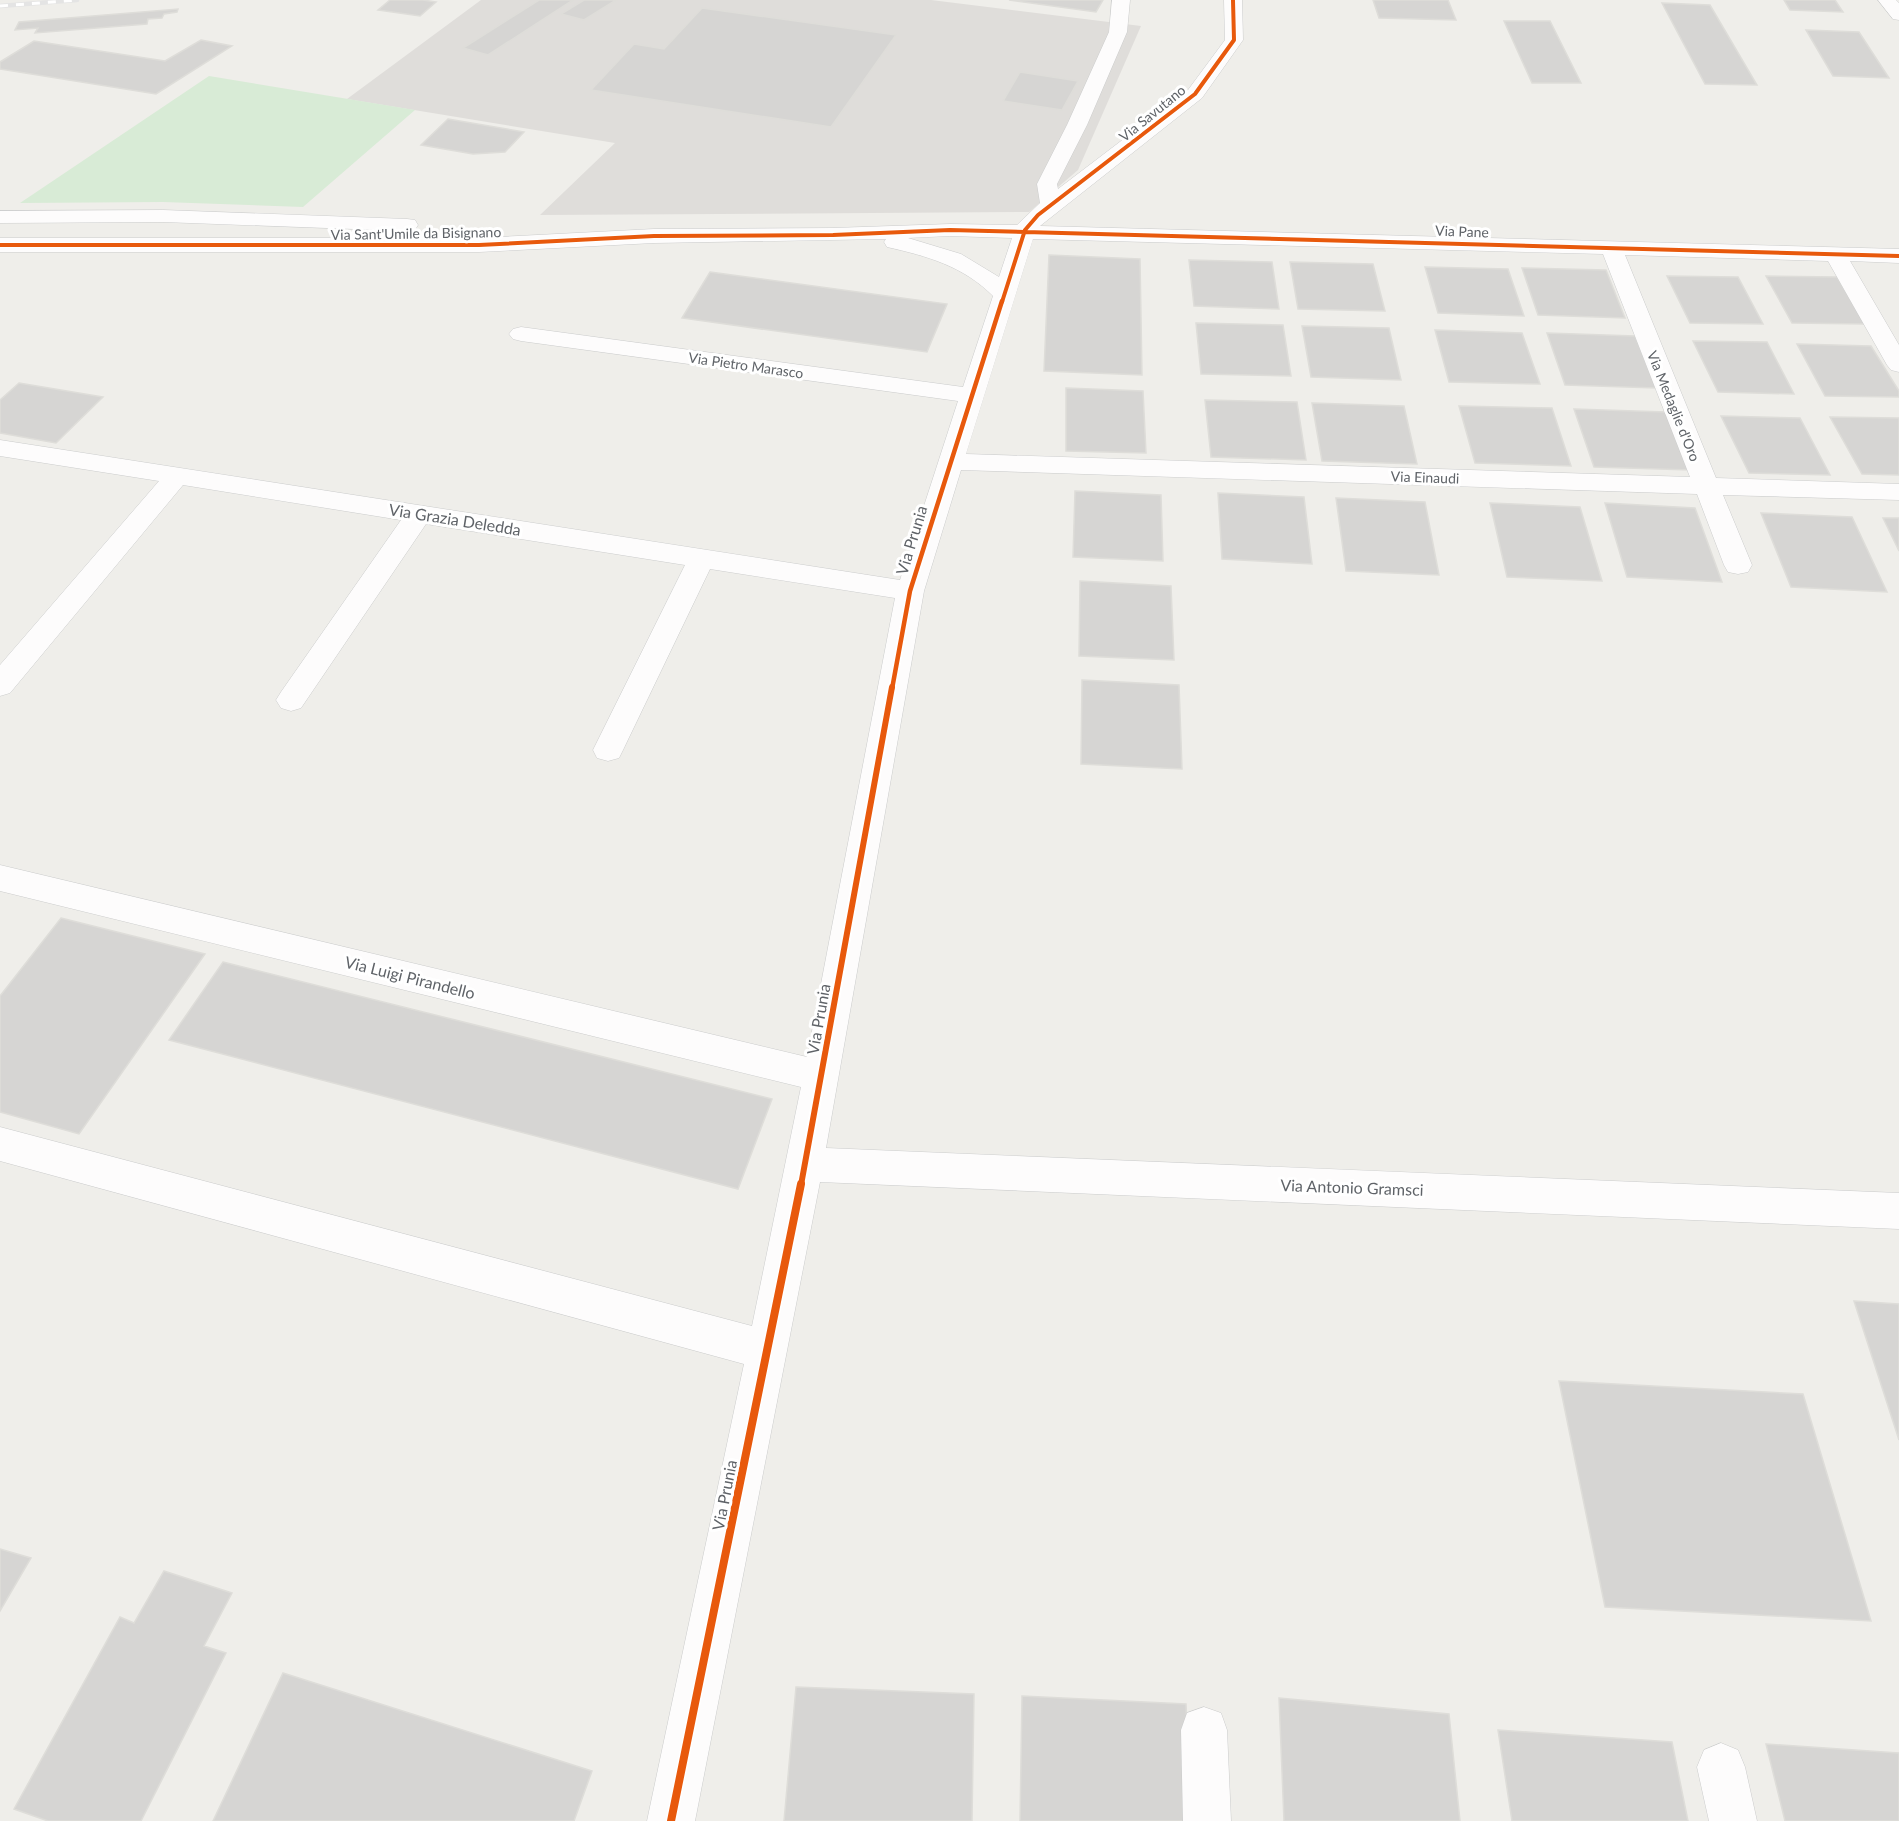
<svg xmlns="http://www.w3.org/2000/svg" width="1899" height="1821" font-family="Lato,sans-serif">
<style>
.industrial{fill:#dfddda}
.green{fill:#d8ebd6}
.building{fill:#d6d5d3;stroke:#deddd9;stroke-width:1.5}
.lines{fill:none;stroke-linecap:round;stroke-linejoin:round}
.minor-casing{stroke:#cbcccc;stroke-width:1}
.minor{fill:#fdfcfc;fill-rule:evenodd}
.rail-casing{stroke:#e4e4e4;stroke-width:4.5}
.rail{stroke:#fff;stroke-width:3;stroke-dasharray:8;stroke-linecap:butt}
.cycleway-far3-casing{stroke:#fff;stroke-width:6}
.cycleway-far2-casing{stroke:#fff;stroke-width:8}
.cycleway-far1-casing{stroke:#fff;stroke-width:10}
.cycleway-casing{stroke:#fff;stroke-width:11}
.cycleway-far3{stroke:#e8590c;stroke-width:4}
.cycleway-far2{stroke:#e8590c;stroke-width:4.5}
.cycleway-far1{stroke:#e8590c;stroke-width:6}
.cycleway{stroke:#e8590c;stroke-width:8}
.labels{text-anchor:middle;dominant-baseline:central;stroke-width:6;stroke-linejoin:round;paint-order:stroke}
.far-street-label{font-size:14px;fill:#5f6368;stroke:#fff}
.street-label{font-size:16px;fill:#5f6368;stroke:#fff}
</style>
<rect width="100%" height="100%" fill="#efeeea"/>
<!-- industrial -->
<path class="industrial" d="M481 0H931L1141 26 1078 170 1029 212 540 215 615 143 347 99Z"/>
<!-- green -->
<path class="green" d="M209 76 415 110 303 207 163 202 20 203Z"/>
<!-- building -->
<path class="building" d="M390 0H423L436 2 420 16 378 10Z
M539 0H573L488 55 463 48Z
M584 0H616L584 20 561 14Z
M1009 0H1103L1096 12Z
M1373 0H1448L1456 20 1379 18Z
M1784 0H1835L1843 12 1790 10Z
M1662 3 1710 5 1757 85 1705 84Z
M702 8 896 35 831 127 591 90 634 44 664 49Z
M178 9 177 12 164 14 162 18 148 19 147 24 35 33 38 28 15 30 19 22Z
M1504 21H1550L1581 83H1532Z
M1806 30 1859 32 1889 78 1833 76Z
M201 40 232 46 156 94 0 69V62L34 41 165 61Z
M1020 72 1078 81 1062 110 1003 101Z
M448 119 524 132 505 152 473 154 421 145Z
M1049 255 1140 259 1142 375 1044 371Z
M1189 260 1272 262 1279 309 1194 306Z
M1290 262 1373 264 1385 311 1298 309Z
M1425 267 1508 269 1524 316 1438 313Z
M1522 268 1606 270 1625 318 1538 315Z
M710 272 947 304 927 352 682 318Z
M1667 276 1738 277 1763 324 1690 323Z
M1766 276 1837 277 1865 324 1792 323Z
M1196 323 1283 325 1291 376 1201 374Z
M1302 326 1389 328 1401 380 1311 377Z
M1435 330 1522 333 1540 384 1449 382Z
M1547 333 1635 336 1656 388 1565 385Z
M1693 341 1767 342 1794 394 1718 392Z
M1797 344 1871 346 1899 391V397L1825 396Z
M19 383 103 397 56 443 0 433V400Z
M1066 388 1143 391 1146 453 1066 451Z
M1205 400 1297 402 1306 460 1211 457Z
M1312 403 1404 406 1417 464 1322 461Z
M1459 406 1552 408 1571 466 1475 463Z
M1574 409 1666 412 1690 470 1594 467Z
M1721 416 1800 418 1830 475 1749 473Z
M1830 417 1899 418V475L1862 474Z
M1075 491 1161 495 1163 561 1073 557Z
M1218 493 1304 497 1312 564 1222 559Z
M1336 498 1425 502 1439 575 1346 571Z
M1490 503 1580 507 1602 581 1507 577Z
M1605 503 1695 508 1722 582 1627 577Z
M1761 513 1852 517 1887 592 1791 587Z
M1883 518H1899V551Z
M1080 581 1171 586 1174 660 1079 656Z
M1082 680 1179 685 1182 769 1081 764Z
M61 918 205 954 79 1134 0 1112V996Z
M223 962 772 1099 738 1189 169 1040Z
M1854 1301 1899 1304V1440Z
M1559 1381 1803 1394 1871 1621 1605 1607Z
M0 1549 31 1558 0 1611Z
M164 1571 232 1593 204 1646 226 1653 141 1821H48L14 1809 120 1617 134 1623Z
M283 1673 592 1771 574 1821H213Z
M796 1687 974 1694 972 1821H784Z
M1022 1696 1186 1704 1191 1821H1020Z
M1279 1698 1449 1714 1460 1821H1284Z
M1498 1730 1672 1742 1688 1821H1512Z
M1766 1744 1899 1753V1821H1785Z"/>
<g class="lines">
<defs>
<path id="minor" d="M1112 0H1130L1127 32 1087 125 1057 184 1058 189 1188 90 1225 40 1224 0H1242L1243 40 1202 98 1040 226 1899 249V263L1850 261 1899 345V372L1891 370 1887 365 1828 261 1625 255 1716 478 1899 484V500L1723 495 1752 565 1748 572 1738 574 1728 572 1724 565 1697 494 961 470 924 591 826 1148 1899 1193V1229L820 1182 695 1821H647L744 1364 0 1161V1127L752 1326 801 1087 0 891V865L807 1057 895 598 710 569 623 750 619 758 608 761 597 758 593 750 685 565 426 524 301 708 291 711 281 708 276 700 281 692 401 520 183 485 10 693 0 696V665L159 481 0 456V440L900 580 958 401 521 341 513 339 509 334 513 329 521 327 963 387 993 296C963 266 927 256 887 247L884 242 886 239 654 243 479 252H0V238H479L654 229 833 228 950 224 1017 225 1040 203 1037 184 1067 125 1109 32ZM950 236 1012 238 999 277 961 254 908 238ZM1033 239 1603 254 1690 477 966 454Z
M1878 0H1896L1899 3V20L1893 19Z
M163 210 407 219 415 220 418 225 415 230 407 231 163 222 0 223V211Z
M1204 1707 1221 1713 1227 1730 1231 1821H1183L1181 1730 1187 1713Z
M1721 1743 1738 1750 1745 1767 1757 1821H1709L1697 1767 1704 1750Z"/>
</defs>
<!-- minor casing -->
<use href="#minor" class="minor-casing"/>
<!-- minor -->
<use href="#minor" class="minor"/>
<defs>
<path id="rail" d="M0 6 77 0"/>
</defs>
<!-- rail casing -->
<use href="#rail" class="rail-casing"/>
<!-- rail -->
<use href="#rail" class="rail"/>
<defs>
<path id="cycleway-far3" d="M0 245H479L654 236 833 235 950 230 1899 256
M1002 302 1025 230 1038 215 1195 94 1234 40 1233 0"/>
<path id="cycleway-far2" d="M892 689 910 591 1002 301"/>
<path id="cycleway-far1" d="M801 1185 892 687"/>
<path id="cycleway" d="M671 1821 801 1184"/>
</defs>
<!-- cycleway-far3 casing -->
<use href="#cycleway-far3" class="cycleway-far3-casing"/>
<!-- cycleway-far2 casing -->
<use href="#cycleway-far2" class="cycleway-far2-casing"/>
<!-- cycleway-far1 casing -->
<use href="#cycleway-far1" class="cycleway-far1-casing"/>
<!-- cycleway casing -->
<use href="#cycleway" class="cycleway-casing"/>
<!-- cycleway-far3 -->
<use href="#cycleway-far3" class="cycleway-far3"/>
<!-- cycleway-far2 -->
<use href="#cycleway-far2" class="cycleway-far2"/>
<!-- cycleway-far1 -->
<use href="#cycleway-far1" class="cycleway-far1"/>
<!-- cycleway -->
<use href="#cycleway" class="cycleway"/>
</g>
<g class="labels">
<!-- far-street labels -->
<g class="far-street-label">
<text transform="translate(1152 113) rotate(-39)">Via Savutano</text>
<text transform="translate(1462 231) rotate(2)">Via Pane</text>
<text transform="translate(416 233) rotate(-1)">Via Sant'Umile da Bisignano</text>
<text transform="translate(746 365) rotate(8)">Via Pietro Marasco</text>
<text transform="translate(1674 406) rotate(68)">Via Medaglie d'Oro</text>
<text transform="translate(1425 477) rotate(2)">Via Einaudi</text>
</g>
<!-- street labels -->
<g class="street-label">
<text transform="translate(455 519) rotate(9)">Via Grazia Deledda</text>
<text transform="translate(911 540) rotate(-73)">Via Prunia</text>
<text transform="translate(410 977) rotate(14)">Via Luigi Pirandello</text>
<text transform="translate(818 1019) rotate(-80)">Via Prunia</text>
<text transform="translate(1352 1187) rotate(2)">Via Antonio Gramsci</text>
<text transform="translate(724 1495) rotate(-79)">Via Prunia</text>
</g>
</g>
</svg>
